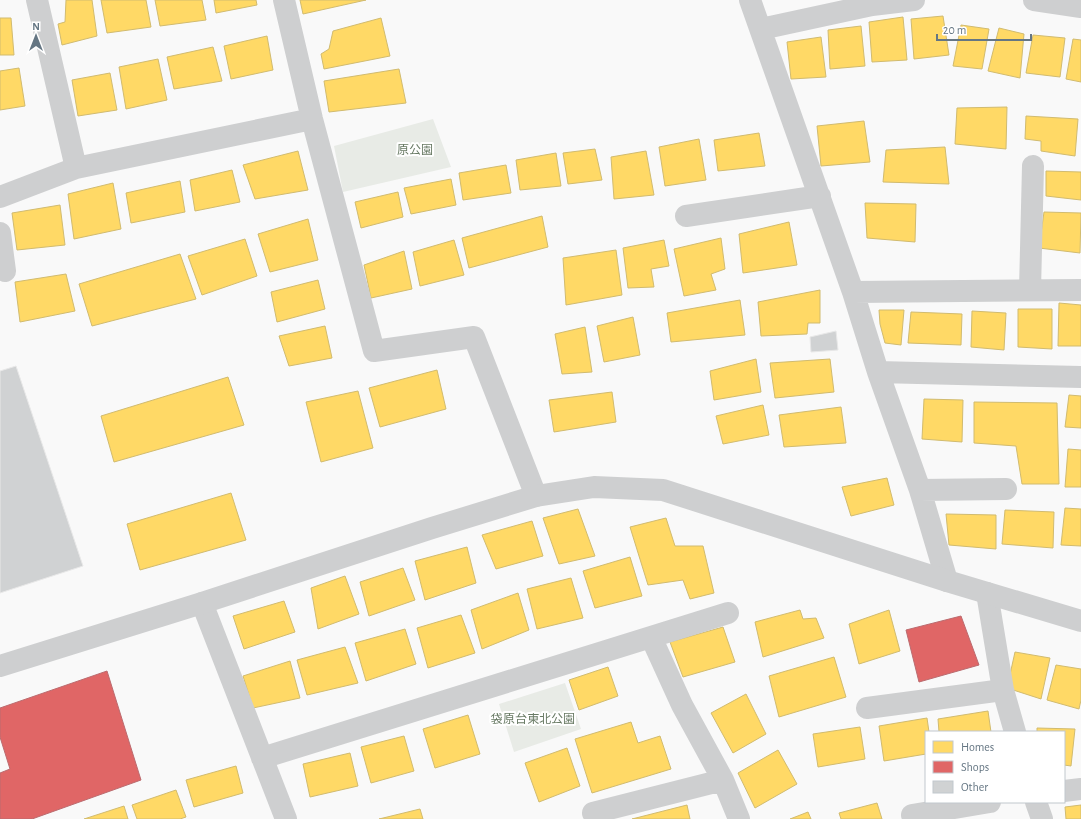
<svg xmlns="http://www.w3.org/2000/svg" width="1081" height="819" font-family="'Alegreya Sans','Noto Sans JP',sans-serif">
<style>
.green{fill:#e8ebe6}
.homes{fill:#ffd966;stroke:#d1bb6f}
.shops{fill:#e06666;stroke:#bb6b6f}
.building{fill:#d0d2d3;stroke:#e8e8e8}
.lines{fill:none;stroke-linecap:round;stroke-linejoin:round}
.minor{stroke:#cecfd0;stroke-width:22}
.tertiary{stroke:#cecfd0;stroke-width:22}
.labels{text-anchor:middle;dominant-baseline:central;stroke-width:4;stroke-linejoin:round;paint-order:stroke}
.park-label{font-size:12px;fill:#687a64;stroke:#fff}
</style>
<rect width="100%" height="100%" fill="#f9f9f9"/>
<!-- green -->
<path class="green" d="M433 119 451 167 343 192 334 146Z
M565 683 581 729 514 752 499 704Z"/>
<!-- homes -->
<path class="homes" d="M66 0H92L97 36 62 45 58 24 65 22Z
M101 0H146L151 27 107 33Z
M155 0H202L206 20 160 26Z
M214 0H256L257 5 216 13Z
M300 0H366L303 14Z
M943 16 949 55 914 59 911 19Z
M903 17 907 60 872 62 869 22Z
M0 18H11L14 55H0Z
M381 18 390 56 324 69 321 54 329 49 333 31Z
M961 25 989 29 982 69 953 66Z
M861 26 865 66 830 69 828 30Z
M999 28 1024 34 1020 78 988 71Z
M1033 35 1065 38 1060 77 1026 73Z
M267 36 273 70 231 79 224 46Z
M821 37 826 77 791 79 787 42Z
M1073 39 1081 40V82L1066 79Z
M213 47 222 81 174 89 167 57Z
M158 59 167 100 126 109 119 67Z
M19 68 25 106 0 110V71Z
M399 69 406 103 329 112 324 81Z
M110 73 117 110 78 116 72 80Z
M1007 107 1006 149 955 144 957 108Z
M1026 116 1078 119 1075 156 1041 151V141L1025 139Z
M864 121 870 162 821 166 817 126Z
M759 133 765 166 718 171 714 140Z
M699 139 706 180 665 186 659 147Z
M945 147 949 184 883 182 886 150Z
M595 149 602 180 568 184 563 153Z
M298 151 308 190 255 199 243 165Z
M646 151 654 195 614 199 611 157Z
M556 153 561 186 520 190 516 160Z
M506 165 511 193 463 200 459 173Z
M232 170 240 202 195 211 190 180Z
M1046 171 1081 172V200L1046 196Z
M451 179 456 205 411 214 404 188Z
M180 181 185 212 131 223 126 193Z
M113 183 121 229 74 239 68 194Z
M398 192 403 217 361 228 355 202Z
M865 203 916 204 915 242 867 238Z
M60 205 65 245 17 250 12 213Z
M1044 212 1081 213 1080 253 1039 248Z
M542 216 548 247 469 268 462 238Z
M308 219 318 260 270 272 258 234Z
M789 222 797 265 743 273 739 234Z
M721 238 725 269 711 274 716 290 684 296 674 249Z
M245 239 257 276 202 295 188 256Z
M454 240 464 275 420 286 413 252Z
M664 240 669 266 651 269 654 287 628 288 623 248Z
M616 250 622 295 566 305 563 258Z
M404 251 412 289 371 298 364 265Z
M180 254 196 299 92 326 79 284Z
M66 274 75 311 20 322 15 282Z
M318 280 325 309 277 322 271 292Z
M820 290V323H808L807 334 761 336 758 302Z
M740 300 745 335 671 342 667 313Z
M1059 303 1081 305V346H1058Z
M1018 309H1052V349L1018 347Z
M879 310H904L901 345 885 343 880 324Z
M972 311 1006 313 1004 350 971 347Z
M911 312 962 314 961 345 908 343Z
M633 317 640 355 604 362 597 326Z
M325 326 332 358 289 366 279 336Z
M585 327 592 372 562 374 555 334Z
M756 359 761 392 714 400 710 371Z
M830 359 834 392 775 398 770 363Z
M437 370 446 409 380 427 369 388Z
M228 377 244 425 114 462 101 416Z
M358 391 373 448 321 462 306 402Z
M612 392 616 422 554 432 549 400Z
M1069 395 1081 396V428L1065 427Z
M924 399 963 400 962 442 922 439Z
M974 402 1057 403 1059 484H1022L1016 446 974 443Z
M763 405 769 435 723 444 716 416Z
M841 407 846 443 784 447 779 415Z
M1068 449 1081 450V487H1065Z
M887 478 894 505 851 516 842 487Z
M231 493 246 540 140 570 127 524Z
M1065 508 1081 509V546L1061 545Z
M578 509 595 556 559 564 543 518Z
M1005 510 1054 512 1053 548 1002 544Z
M946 514 996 515V549L949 545Z
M666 518 675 546H703L714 593 690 599 683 580 648 585 630 527Z
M532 521 543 556 496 569 482 535Z
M467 547 476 583 425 600 415 561Z
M630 557 642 596 595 608 583 571Z
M403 568 415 600 369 616 360 582Z
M345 576 359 614 318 629 311 588Z
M571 578 583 618 537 629 527 589Z
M518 593 529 630 482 649 471 610Z
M284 601 295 632 244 649 233 616Z
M800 610 803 619 816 618 824 638 763 657 755 622Z
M889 610 900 651 859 664 849 624Z
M461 615 475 653 428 668 417 628Z
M723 627 735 662 683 677 670 642Z
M405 629 416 664 366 681 355 643Z
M345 647 358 683 307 695 297 660Z
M1015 652 1050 658 1041 699 1007 688Z
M834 657 846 697 779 717 769 676Z
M290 661 300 698 253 708 243 676Z
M1056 665 1081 669V700L1079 709 1047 700Z
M608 667 618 696 579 710 569 680Z
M746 694 766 734 733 753 711 713Z
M988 711 991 732H939L938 719Z
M468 715 480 754 435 768 423 729Z
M927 718 929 732H926V754L884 761 879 726Z
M631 722 638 743 660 736 671 769 592 793 575 739Z
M860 727 865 759 818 767 813 734Z
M1037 728 1075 729 1071 766 1064 765V732H1037Z
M404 736 414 771 371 783 361 747Z
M567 748 580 786 539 802 525 763Z
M778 750 797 784 755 808 738 773Z
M350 753 358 786 310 797 303 764Z
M236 766 243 793 194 807 186 780Z
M176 790 186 817 180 819H137L132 805Z
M877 803 882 819H841L839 813Z
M687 805 690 819H632Z
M1081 805V819H1066L1065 807Z
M124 806 128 819H84Z
M420 809 423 819H379Z
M808 812 811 819H790Z"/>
<!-- shops -->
<path class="shops" d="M961 616 979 665 919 682 906 630Z
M107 671 141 780 32 819H0V773L10 769 0 737V708Z"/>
<!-- building -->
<path class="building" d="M836 331 838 350 811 352 810 337Z
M16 366 83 566 0 593V371Z"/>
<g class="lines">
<!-- minor -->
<path class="minor" d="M37 0 76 168 312 119
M284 0 312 119 374 351 474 337 536 496
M750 0 853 292 878 372 920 490 947 581
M1034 0 1081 7
M761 29 872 5 914 0
M0 197 76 168
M686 216 820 196
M0 233 5 271
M1030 290 1033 166
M853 292 1081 290
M878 372 1081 377
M920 490 1006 489
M987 593 1003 690 1015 732
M202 603 286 819
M651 637 728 613
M867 708 1003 690
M262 758 651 637 682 705 723 780 739 819
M1064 791 1081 789
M1036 802 1042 819
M593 813 723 780
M914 819 912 815 990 802"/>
<!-- tertiary -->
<path class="tertiary" d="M0 666 202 603 432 528 536 496 594 487 663 490 947 581 1081 621"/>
</g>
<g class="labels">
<!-- park labels -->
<g class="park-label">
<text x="415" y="150">原公園</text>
<text x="533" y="719">袋原台東北公園</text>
</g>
</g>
<!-- legend -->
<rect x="925" y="731" width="140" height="72" fill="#ffffff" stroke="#c1c8cd"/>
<rect x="933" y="741" width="20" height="12" fill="#ffd966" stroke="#c1c8cd"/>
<text x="961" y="751" font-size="12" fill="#657683">Homes</text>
<rect x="933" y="761" width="20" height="12" fill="#e06666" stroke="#c1c8cd"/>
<text x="961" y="771" font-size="12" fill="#657683">Shops</text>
<rect x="933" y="781" width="20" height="12" fill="#d0d2d3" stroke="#c1c8cd"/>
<text x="961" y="791" font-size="12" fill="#657683">Other</text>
<!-- north arrow -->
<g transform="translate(36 36)" stroke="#ffffff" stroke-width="3" paint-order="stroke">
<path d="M0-3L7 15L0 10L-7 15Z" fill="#657683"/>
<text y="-6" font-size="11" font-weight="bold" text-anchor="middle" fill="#657683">N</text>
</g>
<!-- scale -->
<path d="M937 34v6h94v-6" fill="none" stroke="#657683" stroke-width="2"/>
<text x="943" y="34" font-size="12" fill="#657683" stroke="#ffffff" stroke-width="3" paint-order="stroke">20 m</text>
</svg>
